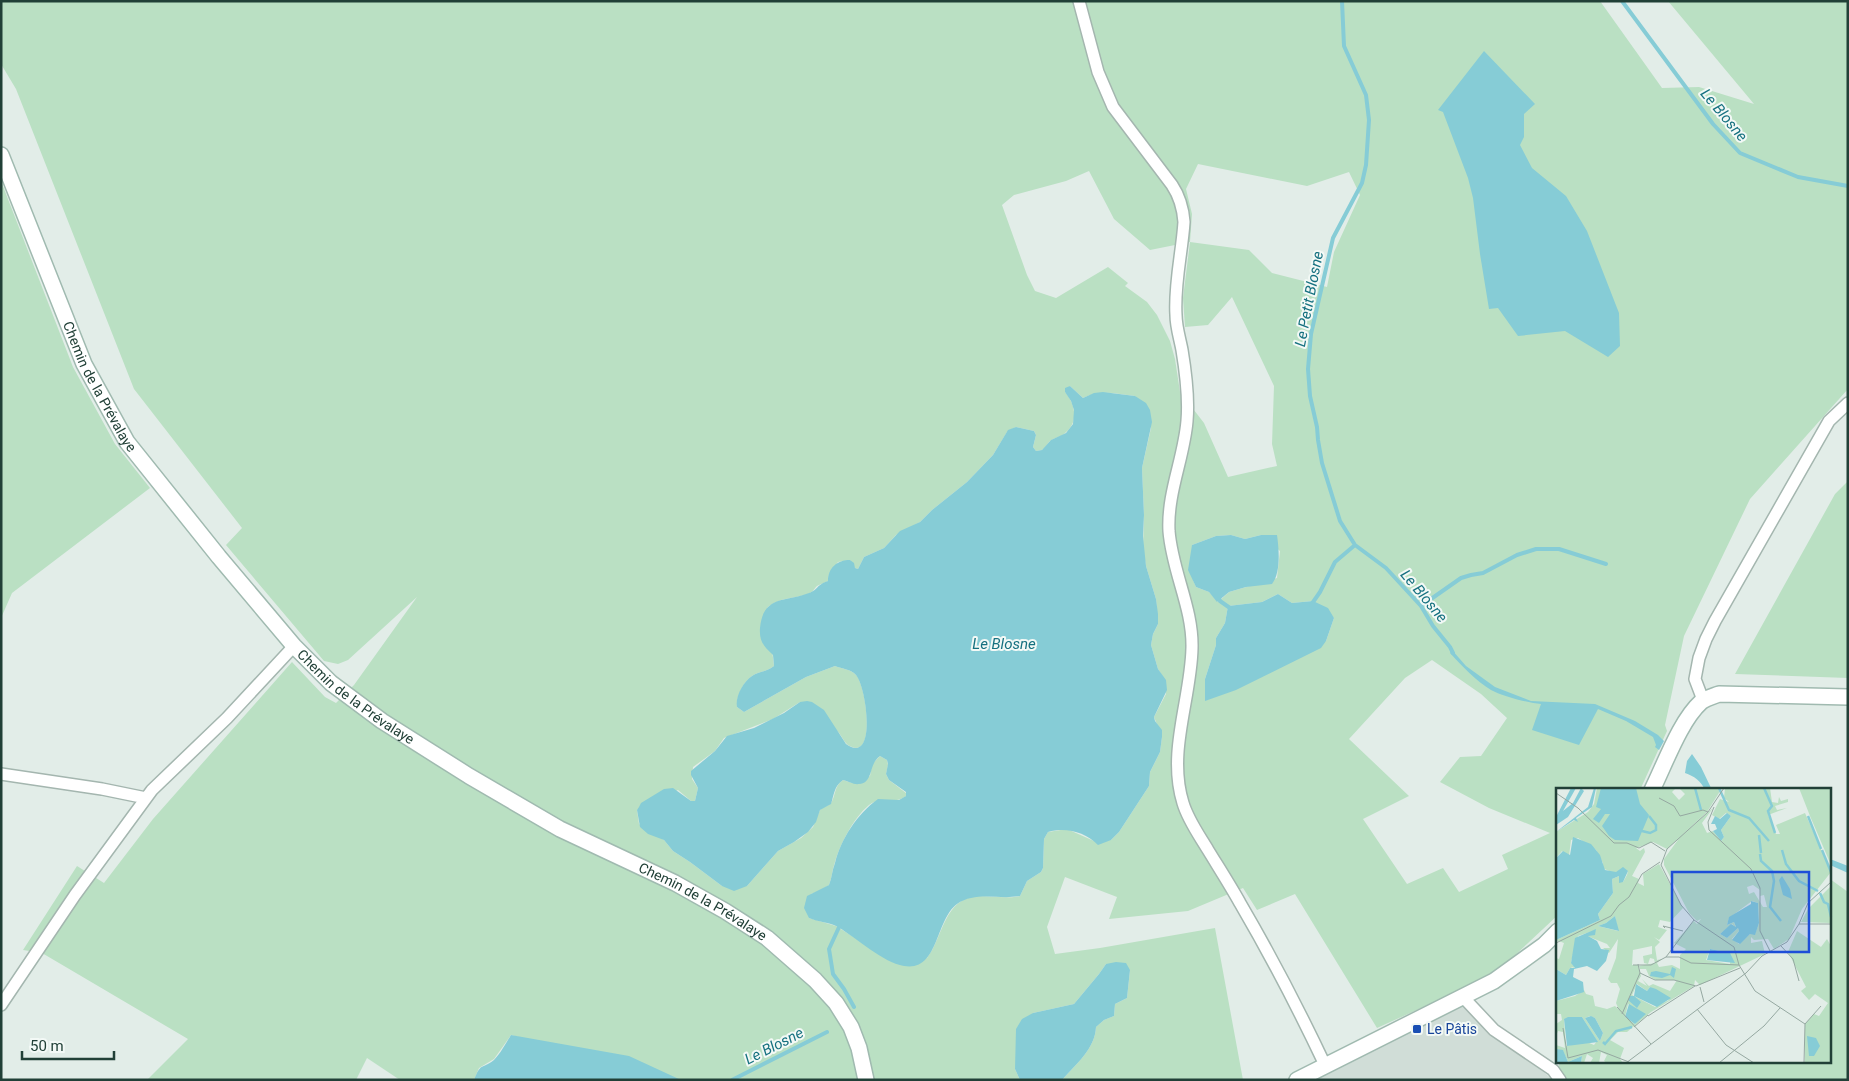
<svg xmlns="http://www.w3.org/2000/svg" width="1849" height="1081" font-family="Roboto,sans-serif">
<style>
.built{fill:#d0ddd7}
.green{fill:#bae0c3;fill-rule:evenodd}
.water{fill:#86ccd6}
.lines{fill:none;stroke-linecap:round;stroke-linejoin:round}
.stream{stroke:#86ccd6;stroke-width:4}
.street-casing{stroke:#a4b6af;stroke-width:14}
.secondary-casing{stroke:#a0bab0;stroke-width:18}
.street{stroke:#fff;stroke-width:11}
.secondary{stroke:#fff;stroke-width:15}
.transit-dot{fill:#1a4fb4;stroke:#f3f9f6;stroke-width:2}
.labels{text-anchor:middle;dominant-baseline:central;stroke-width:4;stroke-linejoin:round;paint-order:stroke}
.street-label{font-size:14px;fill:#214037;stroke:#f3f9f6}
.transit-label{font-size:14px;fill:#164399;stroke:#f3f9f6;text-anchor:start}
.water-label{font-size:15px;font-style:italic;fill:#167180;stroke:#f3f9f6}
.inset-river{fill:none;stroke:#86ccd6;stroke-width:2.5}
.inset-road{fill:none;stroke:#95a8a1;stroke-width:1}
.view{fill:#1d4ed8;fill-opacity:0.15;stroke:#1d4ed8;stroke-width:2.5}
.inset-edge{fill:none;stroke:#214037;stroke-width:2.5}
</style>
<rect width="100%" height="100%" fill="#e2ede8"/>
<!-- built -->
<path class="built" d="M1465 1003 1496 1032 1553 1080H1311Z"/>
<!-- green -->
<path class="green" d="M1 1H1600L1662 88 1699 87 1754 104 1668 1H1848V389L1750 499 1684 636 1665 725 1667 731 1640 790H1558V915L1511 959 1483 980 1377 1028 1295 894 1257 910 1243 888 1188 911 1109 919 1117 897 1065 877 1047 927 1055 954 1100 948 1215 928 1243 1080H1062C1076 1064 1095 1049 1096 1027L1104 1020 1114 1016 1115 1004 1127 998 1130 970 1106 964 1099 974 1074 1004 1033 1013 1015 1069 1020 1080H681L511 1035 494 1059 479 1068 474 1080H400L367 1058 356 1080H147L188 1039 42 953 23 950 77 866 104 883 153 819 292 662 325 697 336 703 354 685 417 597 348 660 338 664 324 661 226 545 242 528 134 389 16 89 1 64ZM1198 164 1307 186 1349 172 1360 195 1334 252 1327 287 1272 273 1249 250 1190 242 1192 214 1186 189ZM1089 171 1114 219 1150 250 1190 242 1183 298 1185 327 1208 325 1232 297 1274 386 1272 444 1277 466 1228 477 1204 423 1180 392 1175 359 1170 341 1157 315 1147 302 1125 286 1128 283 1108 267 1056 298 1035 291 1027 275 1002 205 1014 195 1066 181ZM1070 386 1083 398C1101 389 1116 394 1135 396L1151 428 1142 468 1144 515 1143 548 1146 566 1156 599 1158 624 1153 634 1151 645 1158 669 1163 677 1166 694 1154 717 1162 737 1160 752 1150 772 1149 786 1119 832 1111 840 1094 841 1067 829 1048 832 1044 839 1043 868 1041 872 1027 881 1020 896C1006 899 992 896 978 896 944 898 943 937 927 958L895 963 836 926 809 918 811 894 820 891 829 885C832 878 832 870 835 862 840 844 856 813 872 803 883 797 897 804 906 796V793L889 780 886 774 888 765 887 760 880 756 872 764 870 776 852 783 843 780C834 786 836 795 831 803 827 807 824 806 820 810L813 827 801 838 778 851 747 886H722L690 862 673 851 664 840 639 824 637 810 678 790 691 801H695L698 788 692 779 693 767 715 751 724 738 773 719 800 702C812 712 829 722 839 733 843 738 845 745 852 747 876 757 866 685 856 675 851 669 842 669 835 666L806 677 744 712 737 707C736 697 743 682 752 676 759 671 767 672 774 666L767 608C779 597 794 599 808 594 813 592 814 589 817 586 820 584 825 583 828 581L829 574 838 562 850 560 855 568 858 569 864 557 884 548 896 535 920 522 932 510 967 482 993 455 1007 432 1016 427 1034 431 1036 435 1033 447 1036 451 1042 450C1045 448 1047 444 1050 441 1054 438 1060 437 1064 434 1079 423 1076 405 1065 392ZM1231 535 1245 539 1261 535 1280 551 1277 578 1229 592 1218 602 1209 592 1196 587 1193 580 1192 545 1216 536ZM1278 594 1292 603 1313 601 1334 618 1326 641 1205 679 1216 645V638L1225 623 1228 606 1262 602ZM1432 660 1481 694 1507 718 1481 756 1460 757 1440 782 1489 808 1550 833 1502 855 1508 869 1459 892 1443 868 1407 884 1363 819 1409 796 1349 739 1405 678Z
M1 181 73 367 115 444 150 488 12 593 1 618Z
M1848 481V678L1735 674 1835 494Z
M1830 879 1848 892V1080H1565L1557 1071 1560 1062H1830Z"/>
<!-- water -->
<path class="water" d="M1484 51 1535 104 1524 114V137L1520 145 1532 168 1566 196 1587 231 1619 313 1620 346 1608 357 1565 331 1518 336 1498 308 1489 309 1480 254 1473 198 1468 178 1443 112 1438 110Z
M1070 386 1083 398 1094 393 1103 392 1135 396 1146 403 1150 410 1152 422 1142 468 1144 515 1143 536 1146 566 1156 599 1158 614V624L1153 634 1151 645 1158 669 1166 680 1167 690 1154 717 1155 721 1162 730V737L1160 752 1150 772 1149 786 1119 832 1111 840 1098 845C1085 832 1066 827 1048 832L1044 839 1043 868 1041 872 1027 881 1020 896C999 900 976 891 957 904 935 920 939 972 904 966 882 962 858 939 838 927 829 922 818 922 809 918L804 908 807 896 829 885C832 878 832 870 835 863 841 839 857 814 878 799L899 800 906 796V792L889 780 886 774 888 764 887 760 880 756C868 764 874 783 859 784 854 785 848 781 843 780 834 786 834 795 831 804L820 810 816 822 808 832 794 842 778 851 747 886 734 891 722 886 690 862 673 851 664 840 648 834 640 827 637 810 639 807 641 803 664 789 673 788 691 801H695L698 788 691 775V771L715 751 727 736 754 728 784 713 800 702 807 701 812 702 824 710 846 744C877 766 867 688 856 675 851 669 842 669 835 666L806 677 744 712 737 707C735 697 743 682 752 676 759 671 767 672 774 666L773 655C764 647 759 641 760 628 763 595 786 602 809 593 818 590 816 585 828 581 828 568 837 560 850 560L854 563 855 568 858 569 864 557 884 548 900 531 920 522 932 510 967 482 993 455 1008 430 1016 427 1034 431 1036 435 1033 447 1036 451 1042 450 1051 440 1066 433 1073 424 1074 410 1071 401 1065 392V388Z
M1231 535 1245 539 1261 535H1277C1279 549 1281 573 1272 584L1246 587 1229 592 1217 602 1209 592 1196 587 1188 570 1192 545 1216 536Z
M1278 594 1292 603 1313 601 1328 608 1334 618 1326 641 1321 648 1236 690 1205 701V679L1216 645V638L1225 623 1228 606 1262 602Z
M1452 650 1466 666 1495 687 1531 701 1595 704 1635 721 1658 735 1664 741 1659 750 1655 747 1656 745 1653 737 1626 721 1598 709 1579 745 1532 730 1541 704C1528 703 1502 696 1491 690 1476 681 1462 666 1450 653Z
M1692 754 1701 767 1712 790H1705C1701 781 1694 776 1685 773L1687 761Z
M1830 859 1848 866V873L1830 865Z
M1116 962 1126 963 1130 970 1127 998 1115 1004 1114 1016 1104 1020 1096 1027C1095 1049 1076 1064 1062 1080H1020L1015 1069 1016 1029 1022 1019 1033 1013 1074 1004 1099 974 1106 964Z
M511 1035 629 1056 681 1080H474C481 1062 481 1070 494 1060 501 1053 506 1043 511 1035Z"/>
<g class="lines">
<!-- stream -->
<path class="stream" d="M1342 1 1344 46 1366 95 1369 120 1366 165 1362 183 1333 238 1311 334 1308 369 1310 396 1317 427 1318 440 1322 463 1340 521 1355 545 1386 568 1421 606 1433 626 1450 647 1453 653
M1622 1 1713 124 1740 153 1798 177 1848 186
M1219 598 1220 601 1230 608
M1311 605 1320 592 1335 562 1355 545
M1421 606 1461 578 1471 575 1483 573 1517 555 1536 549H1559L1606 564
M840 925 829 949 833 974 844 989 854 1007
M732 1080 827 1032"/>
<defs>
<path id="street" d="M1079 1 1098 72 1113 107 1172 185C1180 197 1183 208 1184 222 1182 253 1174 284 1176 315 1176 327 1180 339 1182 350 1186 374 1189 398 1187 421 1184 458 1167 493 1169 531 1172 571 1193 608 1192 648 1191 699 1167 752 1183 803 1188 820 1199 835 1208 850 1219 868 1230 885 1240 903 1271 956 1299 1010 1325 1065
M1703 700 1695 679 1699 658 1706 639 1715 621 1829 421 1848 403
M1 774 102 789 146 798
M1463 997 1494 1030 1553 1070 1560 1080
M1 1005 75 895 152 790 227 718 294 646"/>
<g id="secondary">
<path id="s1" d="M1 155 84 364 127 442 219 557 294 646 331 683 382 721 469 776 560 829 675 883 725 911 767 938 815 980 836 1003 851 1027 859 1048 866 1080"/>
<path d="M1652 790C1665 764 1680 721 1701 702 1706 698 1714 696 1719 694L1848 697"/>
<path d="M1297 1080 1494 981 1544 945 1558 931"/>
</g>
</defs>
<!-- street casing -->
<use href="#street" class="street-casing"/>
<!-- secondary casing -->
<use href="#secondary" class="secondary-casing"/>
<!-- street -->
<use href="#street" class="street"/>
<!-- secondary -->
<use href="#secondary" class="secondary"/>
</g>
<!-- markers -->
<rect class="transit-dot" x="1412" y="1024" width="10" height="10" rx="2.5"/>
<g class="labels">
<!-- street labels -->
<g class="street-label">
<text stroke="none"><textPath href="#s1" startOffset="252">Chemin de la Prévalaye</textPath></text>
<text stroke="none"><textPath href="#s1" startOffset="658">Chemin de la Prévalaye</textPath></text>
<text stroke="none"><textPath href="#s1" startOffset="1062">Chemin de la Prévalaye</textPath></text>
</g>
<!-- transit labels -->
<g class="transit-label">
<text x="1427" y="1029">Le Pâtis</text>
</g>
<!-- water labels -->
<g class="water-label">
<text transform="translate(1724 115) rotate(50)">Le Blosne</text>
<text transform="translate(1309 299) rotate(-79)">Le Petit Blosne</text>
<text transform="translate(1424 596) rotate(50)">Le Blosne</text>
<text x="1004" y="644">Le Blosne</text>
<text transform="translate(774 1046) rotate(-27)">Le Blosne</text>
</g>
</g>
<!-- overview -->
<g transform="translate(1556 788)">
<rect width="275" height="275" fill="#e2ede8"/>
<path d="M41 0H120L116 4 123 12 129 6 123 0H166L151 24 111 61 97 54 80 60 84 63 88 60 89 64 76 88 83 91 82 95 88 98 87 86 103 76 127 120 114 134 104 132 102 139 111 142 103 152 98 149 104 154 99 159 101 172 106 171 101 175 103 179 116 177 124 181V167L130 161 118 155 138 133 141 136 145 131 141 133 133 125 108 77V71L124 49 157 20 146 35 151 45 157 43 165 53 168 49 165 42 175 28 170 25 163 31 156 27 164 11 173 14 168 10 169 0H214L216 14 222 15 223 9 225 13 232 11V14L219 18 221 22 231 20 212 27 220 46H224L220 37 249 25 275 84 246 121 233 151 218 161 212 151 198 152 195 149V155L206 153 209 166 144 197 139 192 138 198 95 224 71 244H62L54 252 68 260 64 271 67 275H51L48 273 51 267 45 264 43 275H34L37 270 31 266 28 275H25L26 268 12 274 7 263 0 261V257L9 260 7 244 2 243 0 248V236L6 232 5 226H0V213L19 208 28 202 30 206 37 208 39 218 51 221 59 218 63 222 60 215 64 201 61 195H55L52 191 60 170 62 151 53 165 47 160H54L51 156 31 148 40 142 22 148 15 174 19 180 15 179 17 181 14 180 10 187 0 181V170L3 171 8 155 0 152 44 132 42 126 57 105 56 91 63 88 67 94 71 87 72 83 58 85 46 80 47 75 40 62 22 50 15 52 13 68 6 63 0 70V44L32 24 38 16ZM197 97 204 102V108L208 107 211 119H207L198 104 193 106 191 99ZM196 113 202 115 203 135 199 146H194L183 156 176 151 183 143 182 140 171 150 164 146 176 136 180 140 178 134 171 137 173 130ZM59 128 62 143 42 138 50 135ZM96 158V166L87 168 88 175 92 176 94 170 98 171 99 175 83 178 84 181H90L93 188 100 192H121L114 203 97 196 93 198 86 191 91 198 82 193 85 188 82 177H76L77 162ZM154 161 174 165V176L150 172ZM81 196 91 203 94 199 113 212 99 219 76 207ZM72 216 88 226 79 236 69 229ZM34 228 39 230 47 245 44 253 29 230ZM26 229 41 253 38 257 31 254 10 258 8 232ZM243 0H275V77L254 28ZM275 98V135L245 134 252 121ZM241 143 265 159 271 151 275 158V275H249V236L258 226 263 228 272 215 259 206 253 212 245 203 250 199 232 164Z" fill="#bae0c3" fill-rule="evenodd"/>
<path d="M15 0H20L7 23 17 15 25 0 28 3 12 29 0 37V29ZM38 0H40L36 19 20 30 22 34 18 32 0 44 32 19ZM45 0H80L84 16 93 27 82 53 59 52 53 48 46 38 54 26H49L43 35 37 31 45 21 40 19ZM171 25 175 28 165 42 168 49 165 53 157 43 161 41 159 36H155L159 28 164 31ZM17 49 35 56 44 67 49 82 60 84 67 79 72 83 67 94 63 95V88L56 91 57 105 42 126 44 132 0 152V70L7 63 14 67ZM226 88 234 101 236 111 227 107 223 92ZM195 113 202 115 203 135 199 147 194 146 184 156 176 152 183 143 182 140 171 150 164 146 175 136 180 139 178 134 171 137 173 129 195 116ZM59 128 63 143 42 138 50 135ZM40 141 39 147 32 148 41 153 45 161 53 162 50 173 41 183 31 178 18 181 17 189 27 194 28 204 0 213V181L10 187 14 180H19L15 175 19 150ZM154 161 174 165 179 175 151 172ZM116 179 120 181 118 190 114 187 106 190 94 188 95 184 100 183 114 186ZM80 196 91 203 94 199 100 201 115 210 101 219 78 208 85 214 81 220 72 212 74 208H78ZM73 216 90 226 79 236 69 229ZM35 228 39 230 47 245 44 253 29 230ZM12 229H26L42 254 11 258 8 231ZM251 248 260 250 264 258 258 268H253ZM0 261 7 262 12 274 26 268 25 275H0Z" fill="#86ccd6"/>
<path class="inset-river" d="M139 0 145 22M163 0 173 22 193 30 213 53M208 0 216 18 212 23 219 45M252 28 265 61M86 43 94 45 100 42V37L93 28M203 47 205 65M226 62 230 76 243 93 262 103M266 62 275 84M204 66 205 73 216 83 218 93 214 119 225 133M264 105 268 114 272 116 275 129M47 254 49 256 60 243 76 239"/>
<path class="inset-road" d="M168 0 152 24 111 61 105 77 125 117 138 132 178 159 183 177 199 203 249 236M0 5 22 20 58 55H71L83 60 95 54 109 63M103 10 118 18 124 28 147 22 152 24M158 19 152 34 153 42 195 81 204 100V143L214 163M243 136 252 115 275 94M109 140 107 138 127 143M0 155 55 128 63 117 73 109 86 86 104 74M225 158 237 171 243 193M110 169 138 132M82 176 84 185 99 192H118L140 198 184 180M77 177H95L110 169H123L135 175 183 177M144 199 148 214M61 219 95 256M141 221 170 257 198 275M66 226 84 185M92 228 139 198M249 236 265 218M78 239 92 227M7 240 12 270 42 262 73 274M70 275 190 185 206 168 231 154 243 136H275M163 275 208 238 224 220M248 275 249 236"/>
<path class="view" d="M116 84H253V164H116Z"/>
<rect width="275" height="275" class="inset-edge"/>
</g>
<!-- border -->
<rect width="1849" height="1081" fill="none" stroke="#214037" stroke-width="5"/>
<!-- scale -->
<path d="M22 1051v8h92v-8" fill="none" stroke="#214037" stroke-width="2.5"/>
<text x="30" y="1051" font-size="15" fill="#214037" stroke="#f3f9f6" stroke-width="4" paint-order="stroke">50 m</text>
</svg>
